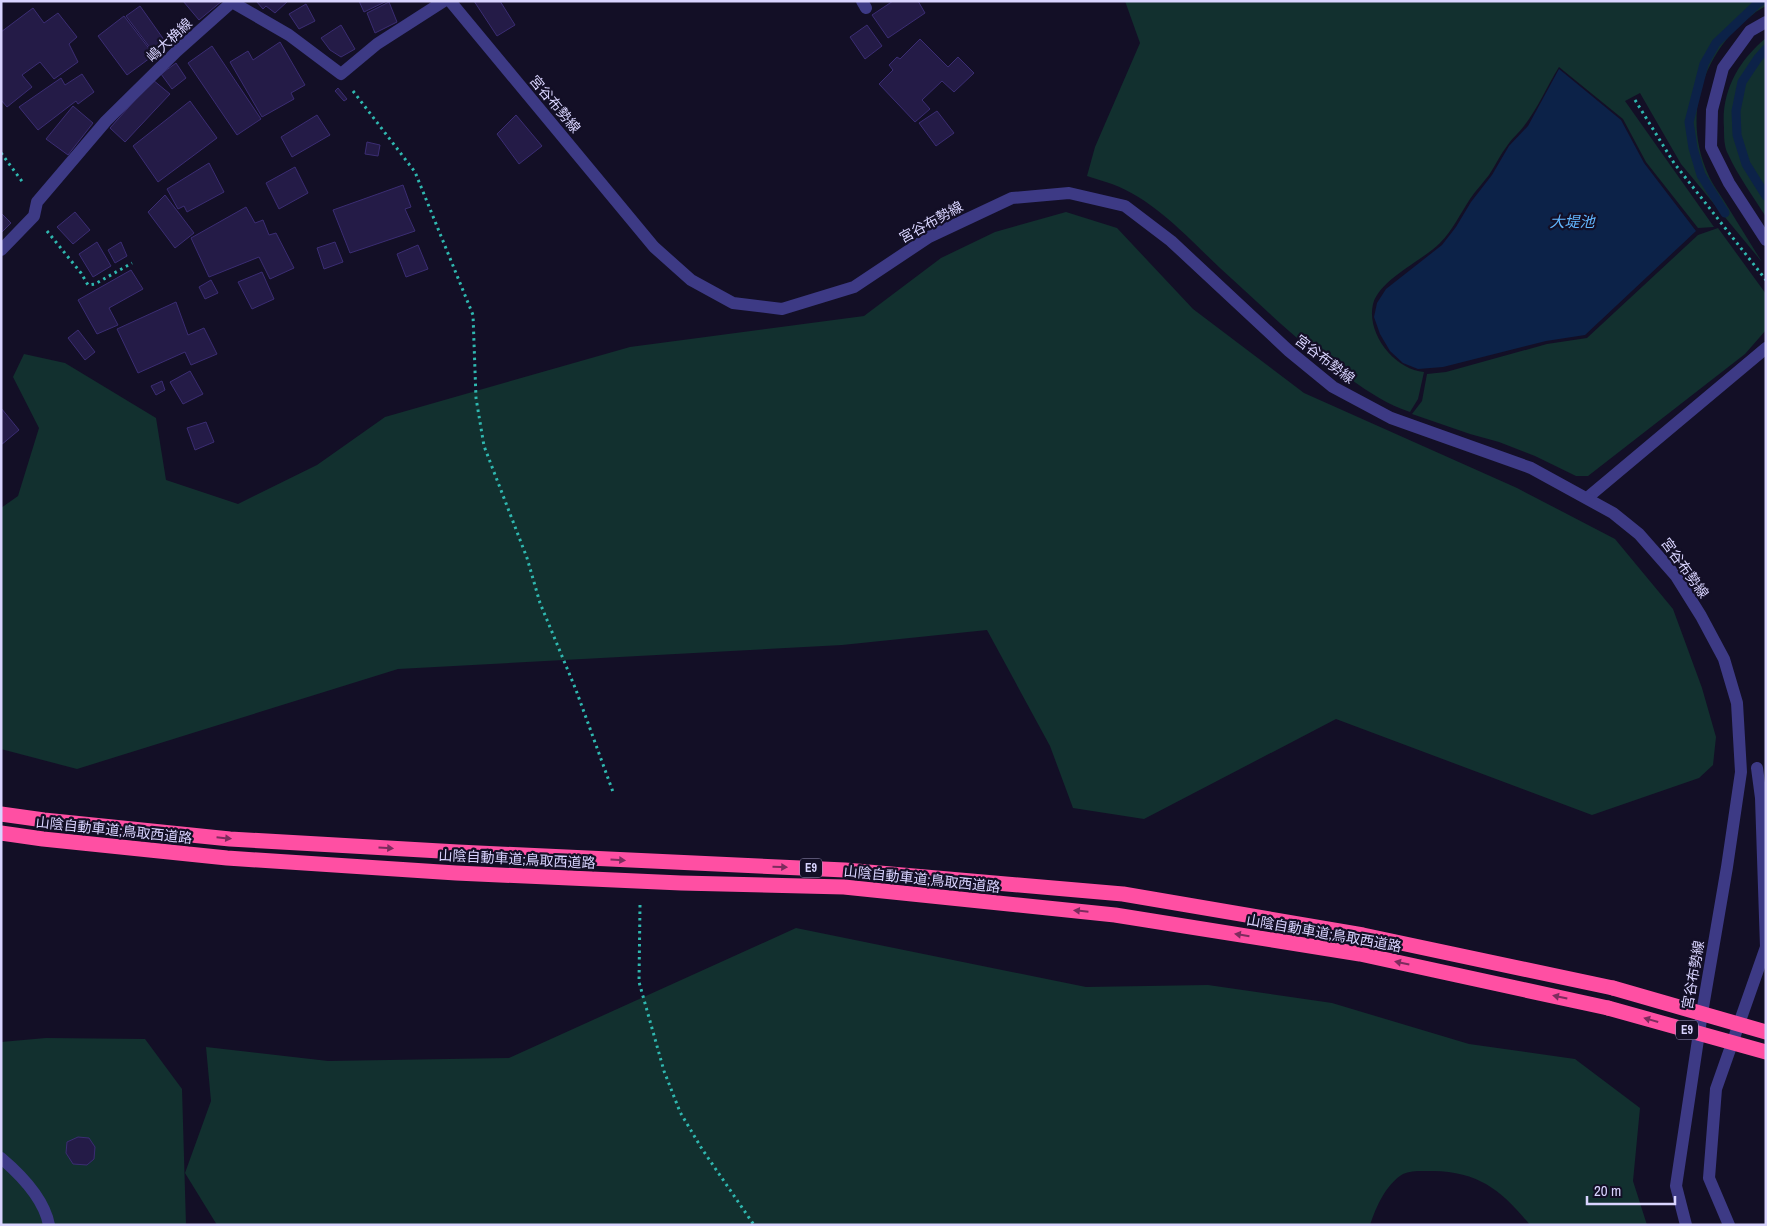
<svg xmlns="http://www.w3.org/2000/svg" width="1767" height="1226" font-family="'Archivo Narrow','Noto Sans JP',sans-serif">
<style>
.green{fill:#12302f}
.water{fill:#0c2248}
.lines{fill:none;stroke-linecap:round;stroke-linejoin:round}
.stream{stroke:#0c2248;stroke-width:9}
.building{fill:#241b47;stroke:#3b2d73}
.path{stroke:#2fb8b0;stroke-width:3;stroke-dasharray:2.5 4;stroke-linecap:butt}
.pedestrian{stroke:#3d3a85;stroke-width:12}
.minor{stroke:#3d3a85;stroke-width:12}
.tertiary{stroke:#3d3a85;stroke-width:12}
.motorway{stroke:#ff4fa3;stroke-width:15}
.motorway-bridge{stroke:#ff4fa3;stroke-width:15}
.oneway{fill:#7d2c5e}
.labels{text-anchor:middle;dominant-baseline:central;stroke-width:4.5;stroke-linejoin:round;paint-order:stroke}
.shield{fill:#130f26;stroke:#9e99be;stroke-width:1}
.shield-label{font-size:12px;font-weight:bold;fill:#d9d4ff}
.street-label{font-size:14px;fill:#d9d4ff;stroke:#130f26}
.water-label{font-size:15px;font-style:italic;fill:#62b6ff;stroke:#130f26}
</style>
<rect width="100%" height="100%" fill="#130f26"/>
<!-- green -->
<path class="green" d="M1125 1H1766V6C1757 10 1749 18 1741 24 1699 63 1684 121 1708 174 1712 184 1720 194 1726 204 1738 223 1750 243 1762 262L1681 164 1640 93 1625 101 1714 227 1698 228 1646 162 1623 119 1559 67C1547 86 1538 108 1524 126 1519 133 1512 138 1507 146 1500 155 1495 166 1489 175 1483 183 1476 190 1470 199 1460 214 1453 230 1440 243 1422 261 1380 279 1373 304 1366 334 1395 370 1424 372L1418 399 1410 412C1388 405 1369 392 1350 379 1303 347 1262 306 1220 268 1188 238 1155 200 1112 184 1104 181 1095 179 1087 176L1095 147 1140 43Z
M1766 38V217C1753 196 1738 176 1728 154 1724 147 1724 136 1724 128 1721 92 1738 61 1766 38Z
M1066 212 1117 228 1193 309 1304 393 1517 488 1615 539 1673 609 1702 688 1716 737 1713 765 1699 778 1592 815 1336 719 1144 819 1073 808 1050 746 987 630 842 645 398 669 77 769 1 749V508L18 496 39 428 13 377 24 354 65 363 156 418 166 480 238 504 317 465 385 417 630 347 864 316 941 258 995 232Z
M1718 228 1766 294V330L1745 354 1588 476H1576L1535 456 1499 442 1470 434 1412 414 1422 401 1427 374 1446 372 1547 344 1587 338 1698 235Z
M796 928 1086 987 1208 985 1332 1003 1469 1044 1575 1059 1640 1108 1633 1181 1647 1225H1530C1502 1191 1480 1172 1433 1171 1424 1171 1411 1170 1403 1174 1386 1184 1376 1207 1370 1225H217L185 1173 211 1101 206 1047 328 1061 509 1058Z
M46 1038 145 1039 182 1089 186 1225H1V1042Z"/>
<!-- water -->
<path class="water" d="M1559 69 1621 120 1644 163 1696 231 1585 335 1546 341 1443 367 1418 369 1403 363 1390 351 1380 334 1374 317 1377 303 1386 289 1442 245 1456 227 1471 202 1492 175 1509 146 1528 126Z"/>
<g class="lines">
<!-- stream -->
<path class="stream" d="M1766 49 1758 58 1742 82 1736 111 1737 135 1746 164 1766 196
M1725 213 1701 175 1693 148 1689 122 1704 64 1716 43 1757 4 1762 1"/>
</g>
<!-- building -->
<path class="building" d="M183 1H222L199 20Z
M256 1H288L275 13 266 6 263 9Z
M359 1H387L364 12Z
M474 1H500L515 25 497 36Z
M893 1H918L925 13 888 38 872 15Z
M389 2 397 22 375 33 367 13Z
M306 4 315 21 299 29 289 14Z
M140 6 167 44 154 53 126 16Z
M33 8 44 23 58 13 77 37 69 44 78 62 54 79 40 62 22 75 32 87 7 107 1 100V32Z
M124 16 154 55 127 75 98 36Z
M341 25 355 49 341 57 330 50 321 38Z
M867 25 882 46 865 59 850 37Z
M920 39 948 67 958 57 974 73 954 92 942 81 922 100 930 109 915 122 879 84 893 70 889 65 897 57 900 59Z
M280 42 305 85 291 93 294 99 262 117 230 62 248 51 253 60Z
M212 46 261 119 237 135 188 63Z
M176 63 186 78 172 89 161 74Z
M82 74 94 92 78 104 76 101 38 130 19 107 61 78 65 85Z
M153 80 170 94 125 142 110 128Z
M338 88 347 99 344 101 335 91Z
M190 101 217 138 158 182 133 146Z
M73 106 93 123 68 155 46 139Z
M937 111 954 133 936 146 919 123Z
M317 115 330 135 292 157 281 137Z
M516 115 542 146 519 164 497 134Z
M367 142 380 145 378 156 365 154Z
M209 163 224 192 187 212 184 206 178 209 167 189Z
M295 167 308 193 279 209 266 183Z
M403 185 411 207 405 209 415 231 350 253 333 210Z
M165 195 194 233 175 248 148 212Z
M246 207 255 223 263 220 269 235 276 233 294 268 270 279 259 257 209 277 191 238Z
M75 212 90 230 73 244 57 227Z
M1 213 11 223 1 233Z
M97 242 111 266 93 277 79 254Z
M121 242 127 256 115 263 108 250Z
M335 242 343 262 324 269 317 248Z
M418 245 428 269 406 277 397 254Z
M131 270 143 289 109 308 118 325 97 334 78 300Z
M262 272 274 299 252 309 238 282Z
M211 280 218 293 205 299 199 287Z
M176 302 188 335 204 328 217 354 191 365 185 352 138 373 117 329Z
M78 330 95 352 85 360 68 338Z
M190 371 203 394 183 404 170 382Z
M162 381 165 390 156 395 151 386Z
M1 408 19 430 1 445Z
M206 422 214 442 195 450 187 428Z
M78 1137 89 1138 95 1147 94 1159 87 1165 73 1164 66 1153 67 1142Z"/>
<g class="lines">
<!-- path -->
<path class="path" d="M353 91 415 172 473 315 476 398 484 446 527 558 540 603 576 690 613 792
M1635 100 1674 163 1766 280
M1 153 24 184
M47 231 81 273 88 285 95 284 132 263
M640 905 639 982 664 1071 680 1112 702 1149 754 1225"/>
<!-- pedestrian -->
<path class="pedestrian" d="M1 1158C21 1175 44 1198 49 1225"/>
<!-- minor -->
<path class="minor" d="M862 1 866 8
M1766 22 1750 31 1723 68 1712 110 1711 147 1729 183 1766 240
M1 250 34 216 37 202 106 121 177 51 232 2 289 35 341 74 377 44 444 1
M1587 498 1766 348
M1729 1225 1709 1178 1716 1089 1766 947 1761 798 1757 768"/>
<!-- tertiary -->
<path class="tertiary" d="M450 1 654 247 691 280 733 303 782 309 854 287 929 237 1012 198 1069 193 1125 206 1171 241 1289 351 1333 387 1391 418 1531 468 1613 513 1639 534 1676 576 1701 616 1724 659 1737 703 1741 772 1727 867 1702 1013 1676 1186 1686 1225"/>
<!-- motorway -->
<path class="motorway" d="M1 814 44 820 230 839 458 852 845 870 1123 894 1363 935 1613 988
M1 833 43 839 227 858 456 873 681 883 844 887 1115 915 1360 954 1608 1008"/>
<!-- motorway-bridge -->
<path class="motorway-bridge" d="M1613 988 1766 1032
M1608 1008 1766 1052"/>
</g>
<!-- one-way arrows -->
<defs><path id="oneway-solid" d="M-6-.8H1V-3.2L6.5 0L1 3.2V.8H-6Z" transform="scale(1.25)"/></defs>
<g class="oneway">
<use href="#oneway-solid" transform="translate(224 838) rotate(6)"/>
<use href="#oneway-solid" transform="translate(386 848) rotate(3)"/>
<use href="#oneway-solid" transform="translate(618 860) rotate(3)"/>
<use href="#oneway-solid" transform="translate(780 867) rotate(2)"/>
<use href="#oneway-solid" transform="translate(1081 911) rotate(-174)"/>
<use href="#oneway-solid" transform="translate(1242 935) rotate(-171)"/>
<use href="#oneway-solid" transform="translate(1402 963) rotate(-168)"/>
<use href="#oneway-solid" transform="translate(1560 997) rotate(-168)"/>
<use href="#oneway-solid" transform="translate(1651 1020) rotate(-164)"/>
</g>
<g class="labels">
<!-- shield labels -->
<g class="shield">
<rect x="800" y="858.5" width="22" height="19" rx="4"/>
<rect x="1676" y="1020.5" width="22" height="19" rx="4"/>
</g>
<g class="shield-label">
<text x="811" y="868">E9</text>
<text x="1687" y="1030">E9</text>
</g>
<!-- street labels -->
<g class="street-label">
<text transform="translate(169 40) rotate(-43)">嶋大桷線</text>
<text transform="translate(555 104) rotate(50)">宮谷布勢線</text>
<text transform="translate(931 222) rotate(-29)">宮谷布勢線</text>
<text transform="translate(1325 359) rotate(37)">宮谷布勢線</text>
<text transform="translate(1685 568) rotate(54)">宮谷布勢線</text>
<text transform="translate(114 830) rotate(6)">山陰自動車道;鳥取西道路</text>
<text transform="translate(517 859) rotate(3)">山陰自動車道;鳥取西道路</text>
<text transform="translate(922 879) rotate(6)">山陰自動車道;鳥取西道路</text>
<text transform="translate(1324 933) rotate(10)">山陰自動車道;鳥取西道路</text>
<text transform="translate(1693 975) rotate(-80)">宮谷布勢線</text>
</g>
<!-- water labels -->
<g class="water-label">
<text x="1572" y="221">大堤池</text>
</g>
</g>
<!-- border -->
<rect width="1767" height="1226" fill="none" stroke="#d9d4ff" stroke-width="5"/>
<!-- scale -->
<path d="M1587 1196v8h88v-8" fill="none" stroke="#d9d4ff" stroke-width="2.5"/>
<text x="1594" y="1196" font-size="15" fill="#d9d4ff" stroke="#130f26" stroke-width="4" paint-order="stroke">20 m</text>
</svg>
